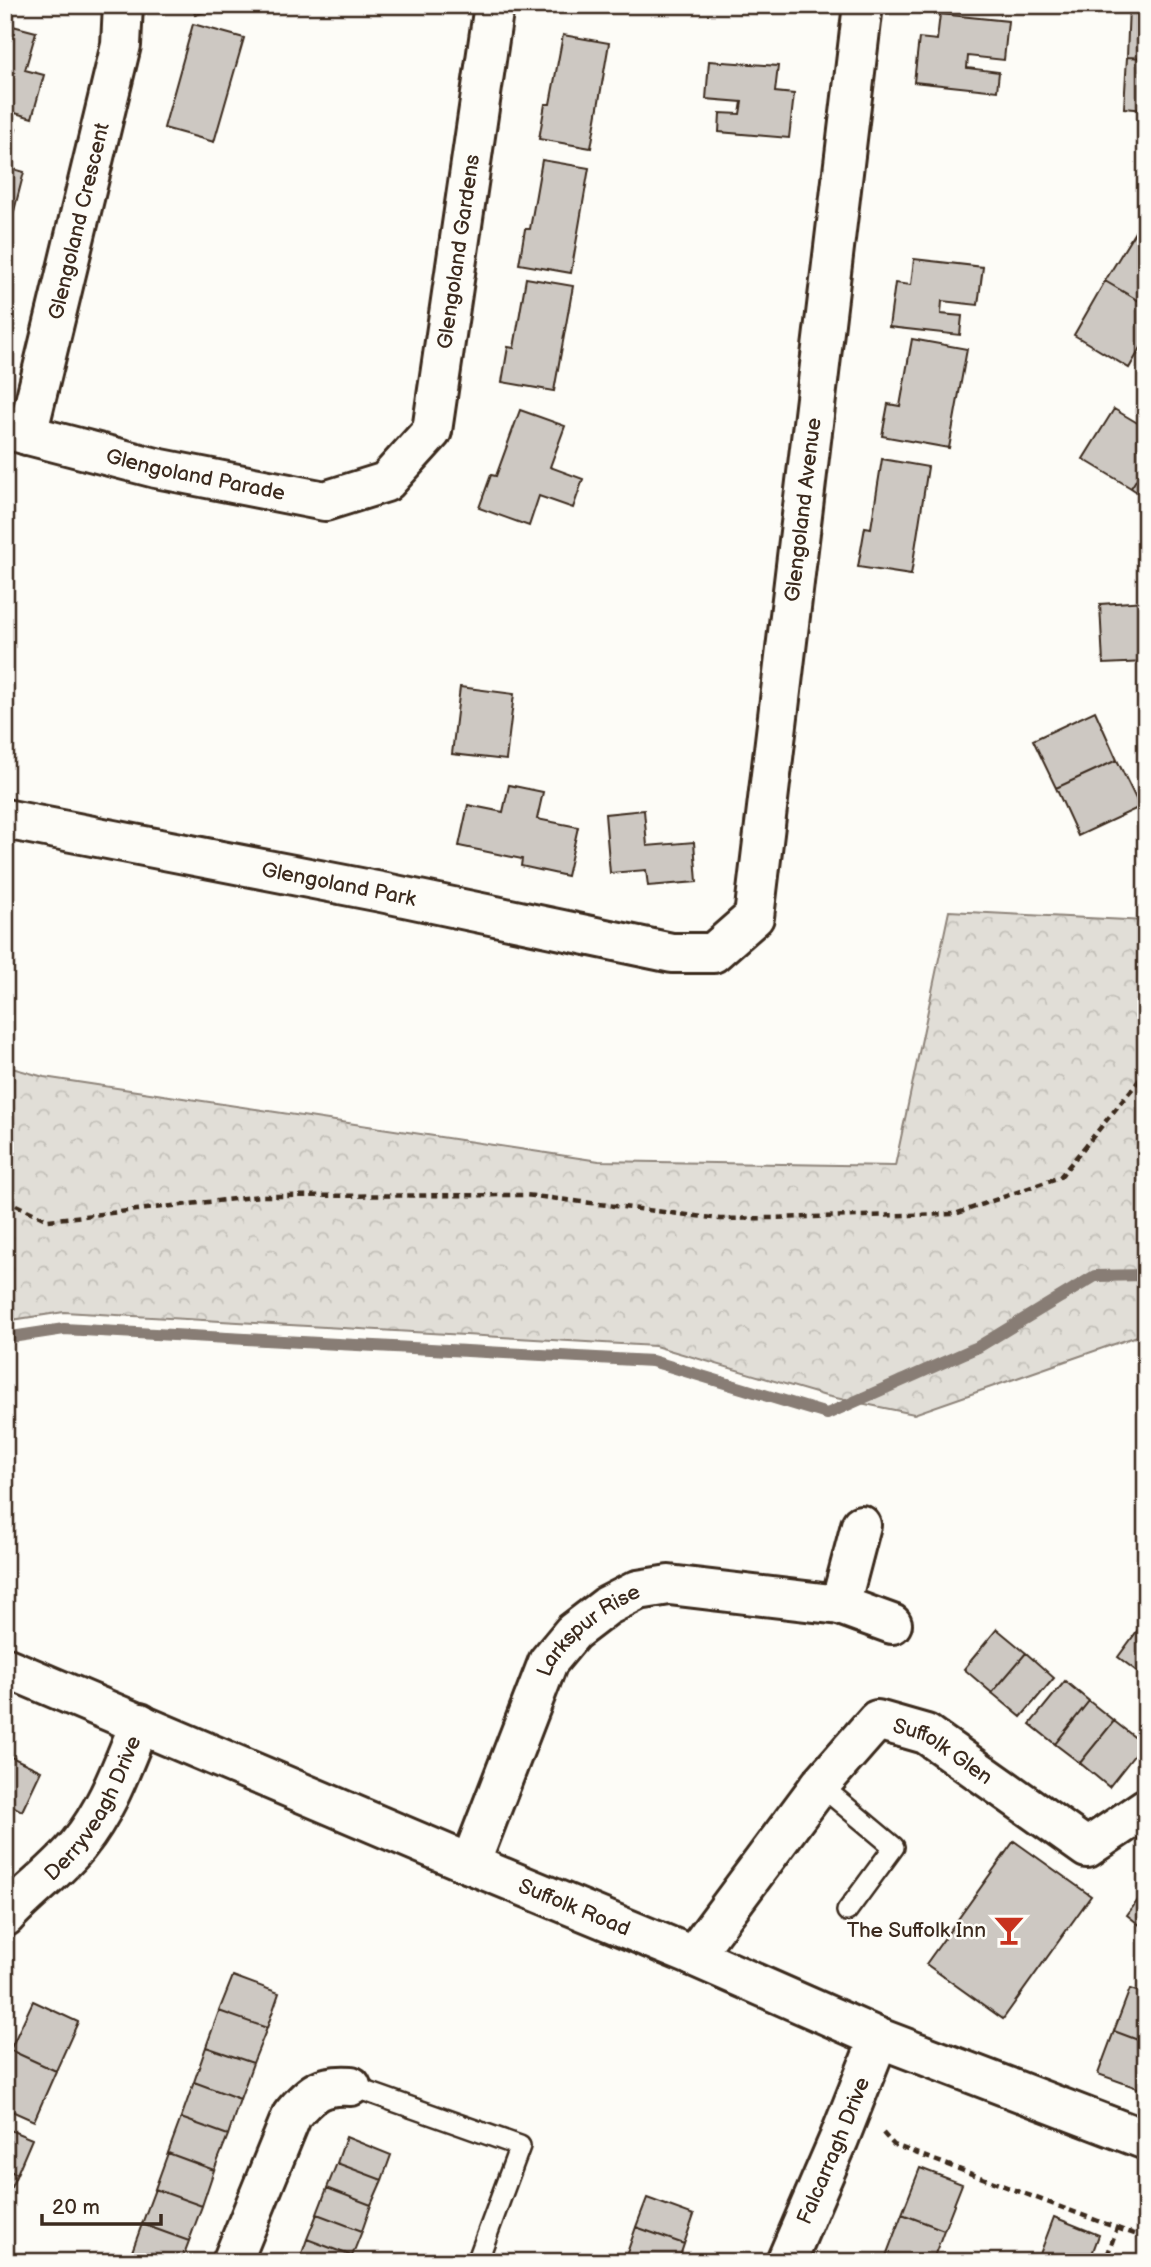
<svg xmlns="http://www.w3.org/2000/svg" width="1151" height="2267" font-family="'Balsamiq Sans',sans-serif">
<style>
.forest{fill:url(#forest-crowns);stroke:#8e847a;stroke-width:2}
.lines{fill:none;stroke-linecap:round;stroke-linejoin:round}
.stream{stroke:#887d74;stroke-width:12}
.building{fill:#cdc8c2;stroke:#3b2a1e;stroke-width:2}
.lane-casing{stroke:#3b2a1e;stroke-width:24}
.street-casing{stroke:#3b2a1e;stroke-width:44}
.path{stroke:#3b2a1e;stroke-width:4.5;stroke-dasharray:7 5;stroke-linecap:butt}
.lane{stroke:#fdfcf7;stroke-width:19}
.street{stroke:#fdfcf7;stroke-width:38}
.labels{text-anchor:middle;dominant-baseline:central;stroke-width:5;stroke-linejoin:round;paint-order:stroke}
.street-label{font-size:21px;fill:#3b2a1e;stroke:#fdfcf7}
.poi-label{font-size:21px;fill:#3b2a1e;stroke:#fdfcf7;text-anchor:end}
</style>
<defs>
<pattern id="forest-crowns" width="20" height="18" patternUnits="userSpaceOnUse" patternTransform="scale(1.75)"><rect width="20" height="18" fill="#e1ded7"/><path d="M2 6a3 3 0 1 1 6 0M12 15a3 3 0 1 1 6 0" fill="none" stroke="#c2bfb8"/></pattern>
</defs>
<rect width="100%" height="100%" fill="#fdfcf7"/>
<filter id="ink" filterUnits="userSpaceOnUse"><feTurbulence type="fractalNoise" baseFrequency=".0143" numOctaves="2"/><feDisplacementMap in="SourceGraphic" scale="14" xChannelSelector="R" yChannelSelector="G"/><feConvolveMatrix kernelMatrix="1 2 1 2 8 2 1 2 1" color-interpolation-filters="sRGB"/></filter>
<g filter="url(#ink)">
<!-- forest -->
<path class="forest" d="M949 911 1146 921V1333L914 1414 826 1396 655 1346 64 1312 5 1321V1066L44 1077 599 1161 895 1166Z"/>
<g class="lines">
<!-- stream -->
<path class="stream" d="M5 1338 64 1329 652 1361 827 1414 978 1347 1095 1276 1146 1275"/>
</g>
<!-- building -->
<path class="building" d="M192 5H229L195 15Z
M1129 5 1146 6V58L1127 57Z
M940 14 1008 21 1004 60 968 56 967 68 999 72 997 91 914 82 919 38 937 40Z
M5 24 36 32 25 70 44 75 32 118 5 110Z
M193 24 244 38 214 142 164 128Z
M563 35 609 43 591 148 539 139 545 104H550Z
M1127 57 1146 58V110L1124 108Z
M709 61 778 66 775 92 794 94 789 138 719 132 720 113 740 114 742 102 706 99Z
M5 126 16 129 6 167 24 172 13 215 5 213Z
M542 160 589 168 571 273 519 264 525 229H530Z
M1138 227 1146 232V305L1105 281Z
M914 259 983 267 978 305 942 301 941 314 962 316 960 335 889 327 895 283 911 285Z
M526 278 573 286 554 391 502 382 508 347 514 348Z
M1105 281 1146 305V339L1129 368 1074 335Z
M912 339 967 349 949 448 882 436 888 404 900 406Z
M1114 409 1146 428V464L1131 488 1083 459Z
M520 410 565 426 550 467 583 479 573 508 539 496 529 526 479 508 491 475 496 476Z
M882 459 928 467 911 575 858 567 865 527 871 528Z
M1146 464V498L1131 488Z
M1146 601V662L1103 664 1100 604Z
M460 687 514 694 506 760 452 754Z
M1095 711 1117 760 1056 788 1033 740Z
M1117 760 1140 807 1078 836 1056 788Z
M509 785 543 792 537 819 578 827 567 876 521 866 522 859 459 846 468 805 503 812Z
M644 810 647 846 694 842 697 882 648 886 646 870 610 873 605 814Z
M1140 1627 1146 1632V1678L1118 1657Z
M997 1629 1026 1653 992 1693 964 1669Z
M1026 1653 1054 1678 1021 1717 992 1693Z
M1065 1681 1089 1701 1055 1744 1030 1724Z
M1089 1701 1114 1721 1080 1763 1055 1744Z
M1114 1721 1143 1744 1109 1787 1080 1763Z
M5 1754 41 1771 22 1811 13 1806 5 1821Z
M1014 1841 1091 1896 1003 2019 926 1964Z
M1146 1889V1930L1127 1915Z
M233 1976 279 1993 267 2028 219 2011Z
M1130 1989 1146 1994V2043L1114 2031Z
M33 2001 78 2022 56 2071 10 2050Z
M219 2011 267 2028 253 2063 206 2047Z
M1114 2031 1146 2043V2091L1098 2074Z
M206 2047 253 2063 240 2099 194 2082Z
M10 2050 56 2071 34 2121 5 2108V2061Z
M194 2082 240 2099 228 2135 181 2118Z
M181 2118 228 2135 214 2170 168 2153Z
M5 2128 32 2139 17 2174 5 2169Z
M346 2137 391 2155 382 2180 337 2163Z
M168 2153 214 2170 202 2206 155 2189Z
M337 2163 382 2180 371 2205 327 2188Z
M920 2168 962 2184 944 2230 902 2214Z
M5 2169 17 2174 5 2201Z
M327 2188 371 2205 362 2231 317 2214Z
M155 2189 202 2206 189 2241 142 2224Z
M647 2198 694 2215 684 2244 636 2227Z
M317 2214 362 2231 352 2256 307 2239Z
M902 2214 944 2230 932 2262 884 2261Z
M1054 2217 1099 2235 1089 2262H1037Z
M142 2224 189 2241 181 2262H135L129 2260Z
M636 2227 684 2244 678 2262H642L626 2256Z
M307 2239 352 2256 350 2262H299Z"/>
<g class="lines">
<defs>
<path id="lane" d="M820 1785 894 1847 847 1911
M351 2086 520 2146 477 2262"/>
<g id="street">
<path id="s1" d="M5 429 156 468 325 501 386 482 432 431 494 5"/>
<path id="s2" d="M27 435 121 45 123 5"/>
<path id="s3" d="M5 819 381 892 672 953H713L754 917 863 5"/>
<path d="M840 1605 861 1525"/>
<path id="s4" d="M5 1667 470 1864 693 1956 879 2038 1146 2140"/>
<path id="s5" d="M470 1864 548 1662 573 1632 607 1606 638 1590 669 1585 840 1605 892 1624"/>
<path id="s6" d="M5 1917C28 1891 58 1871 79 1844 108 1808 122 1766 140 1723"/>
<path id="s7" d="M693 1956 820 1785 877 1720 926 1734 1087 1848 1146 1808"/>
<path d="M232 2262 292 2115C311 2092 321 2084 351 2086"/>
<path id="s8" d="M786 2262 839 2139 879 2038"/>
</g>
</defs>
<!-- lane casing -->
<use href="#lane" class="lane-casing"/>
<!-- street casing -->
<use href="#street" class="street-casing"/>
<!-- path -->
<path class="path" d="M5 1200 48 1220 261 1196 526 1195 720 1219 955 1214 1060 1177 1146 1072
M883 2133 894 2145 1117 2228 1105 2262
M1117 2228 1146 2238"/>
<!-- lane -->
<use href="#lane" class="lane"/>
<!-- street -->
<use href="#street" class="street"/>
</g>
</g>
<!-- icons -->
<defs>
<symbol id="bar-bare" viewBox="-9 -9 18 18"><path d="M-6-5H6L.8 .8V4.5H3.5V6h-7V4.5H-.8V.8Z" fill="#c8321e" stroke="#fdfcf7" stroke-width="2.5" paint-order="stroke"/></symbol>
</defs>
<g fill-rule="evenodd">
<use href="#bar-bare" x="987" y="1908" width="44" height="44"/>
</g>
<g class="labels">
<!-- street labels -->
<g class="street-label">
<text stroke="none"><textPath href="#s2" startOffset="220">Glengoland Crescent</textPath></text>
<text stroke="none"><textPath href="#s1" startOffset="642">Glengoland Gardens</textPath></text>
<text stroke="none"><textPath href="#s1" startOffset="196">Glengoland Parade</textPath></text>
<text stroke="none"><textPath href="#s3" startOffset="1186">Glengoland Avenue</textPath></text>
<text stroke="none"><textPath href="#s3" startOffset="340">Glengoland Park</textPath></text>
<text stroke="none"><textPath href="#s5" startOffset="268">Larkspur Rise</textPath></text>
<text stroke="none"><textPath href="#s7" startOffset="373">Suffolk Glen</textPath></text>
<text stroke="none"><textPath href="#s6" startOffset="142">Derryveagh Drive</textPath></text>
<text stroke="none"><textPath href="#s4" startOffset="618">Suffolk Road</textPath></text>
<text stroke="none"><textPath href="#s8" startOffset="121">Falcarragh Drive</textPath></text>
</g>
<!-- poi labels -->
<g class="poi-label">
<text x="986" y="1930">The Suffolk Inn</text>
</g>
</g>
<!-- margin -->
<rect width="1151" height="2267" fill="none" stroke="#fdfcf7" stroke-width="28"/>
<rect x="14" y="14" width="1123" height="2239" fill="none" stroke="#3b2a1e" stroke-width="2.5" filter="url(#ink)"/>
<!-- scale -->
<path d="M42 2214v10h119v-10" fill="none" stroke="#3b2a1e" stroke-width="3.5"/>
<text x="52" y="2214" font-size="21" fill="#3b2a1e" stroke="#fdfcf7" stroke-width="5" paint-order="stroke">20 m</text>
</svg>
